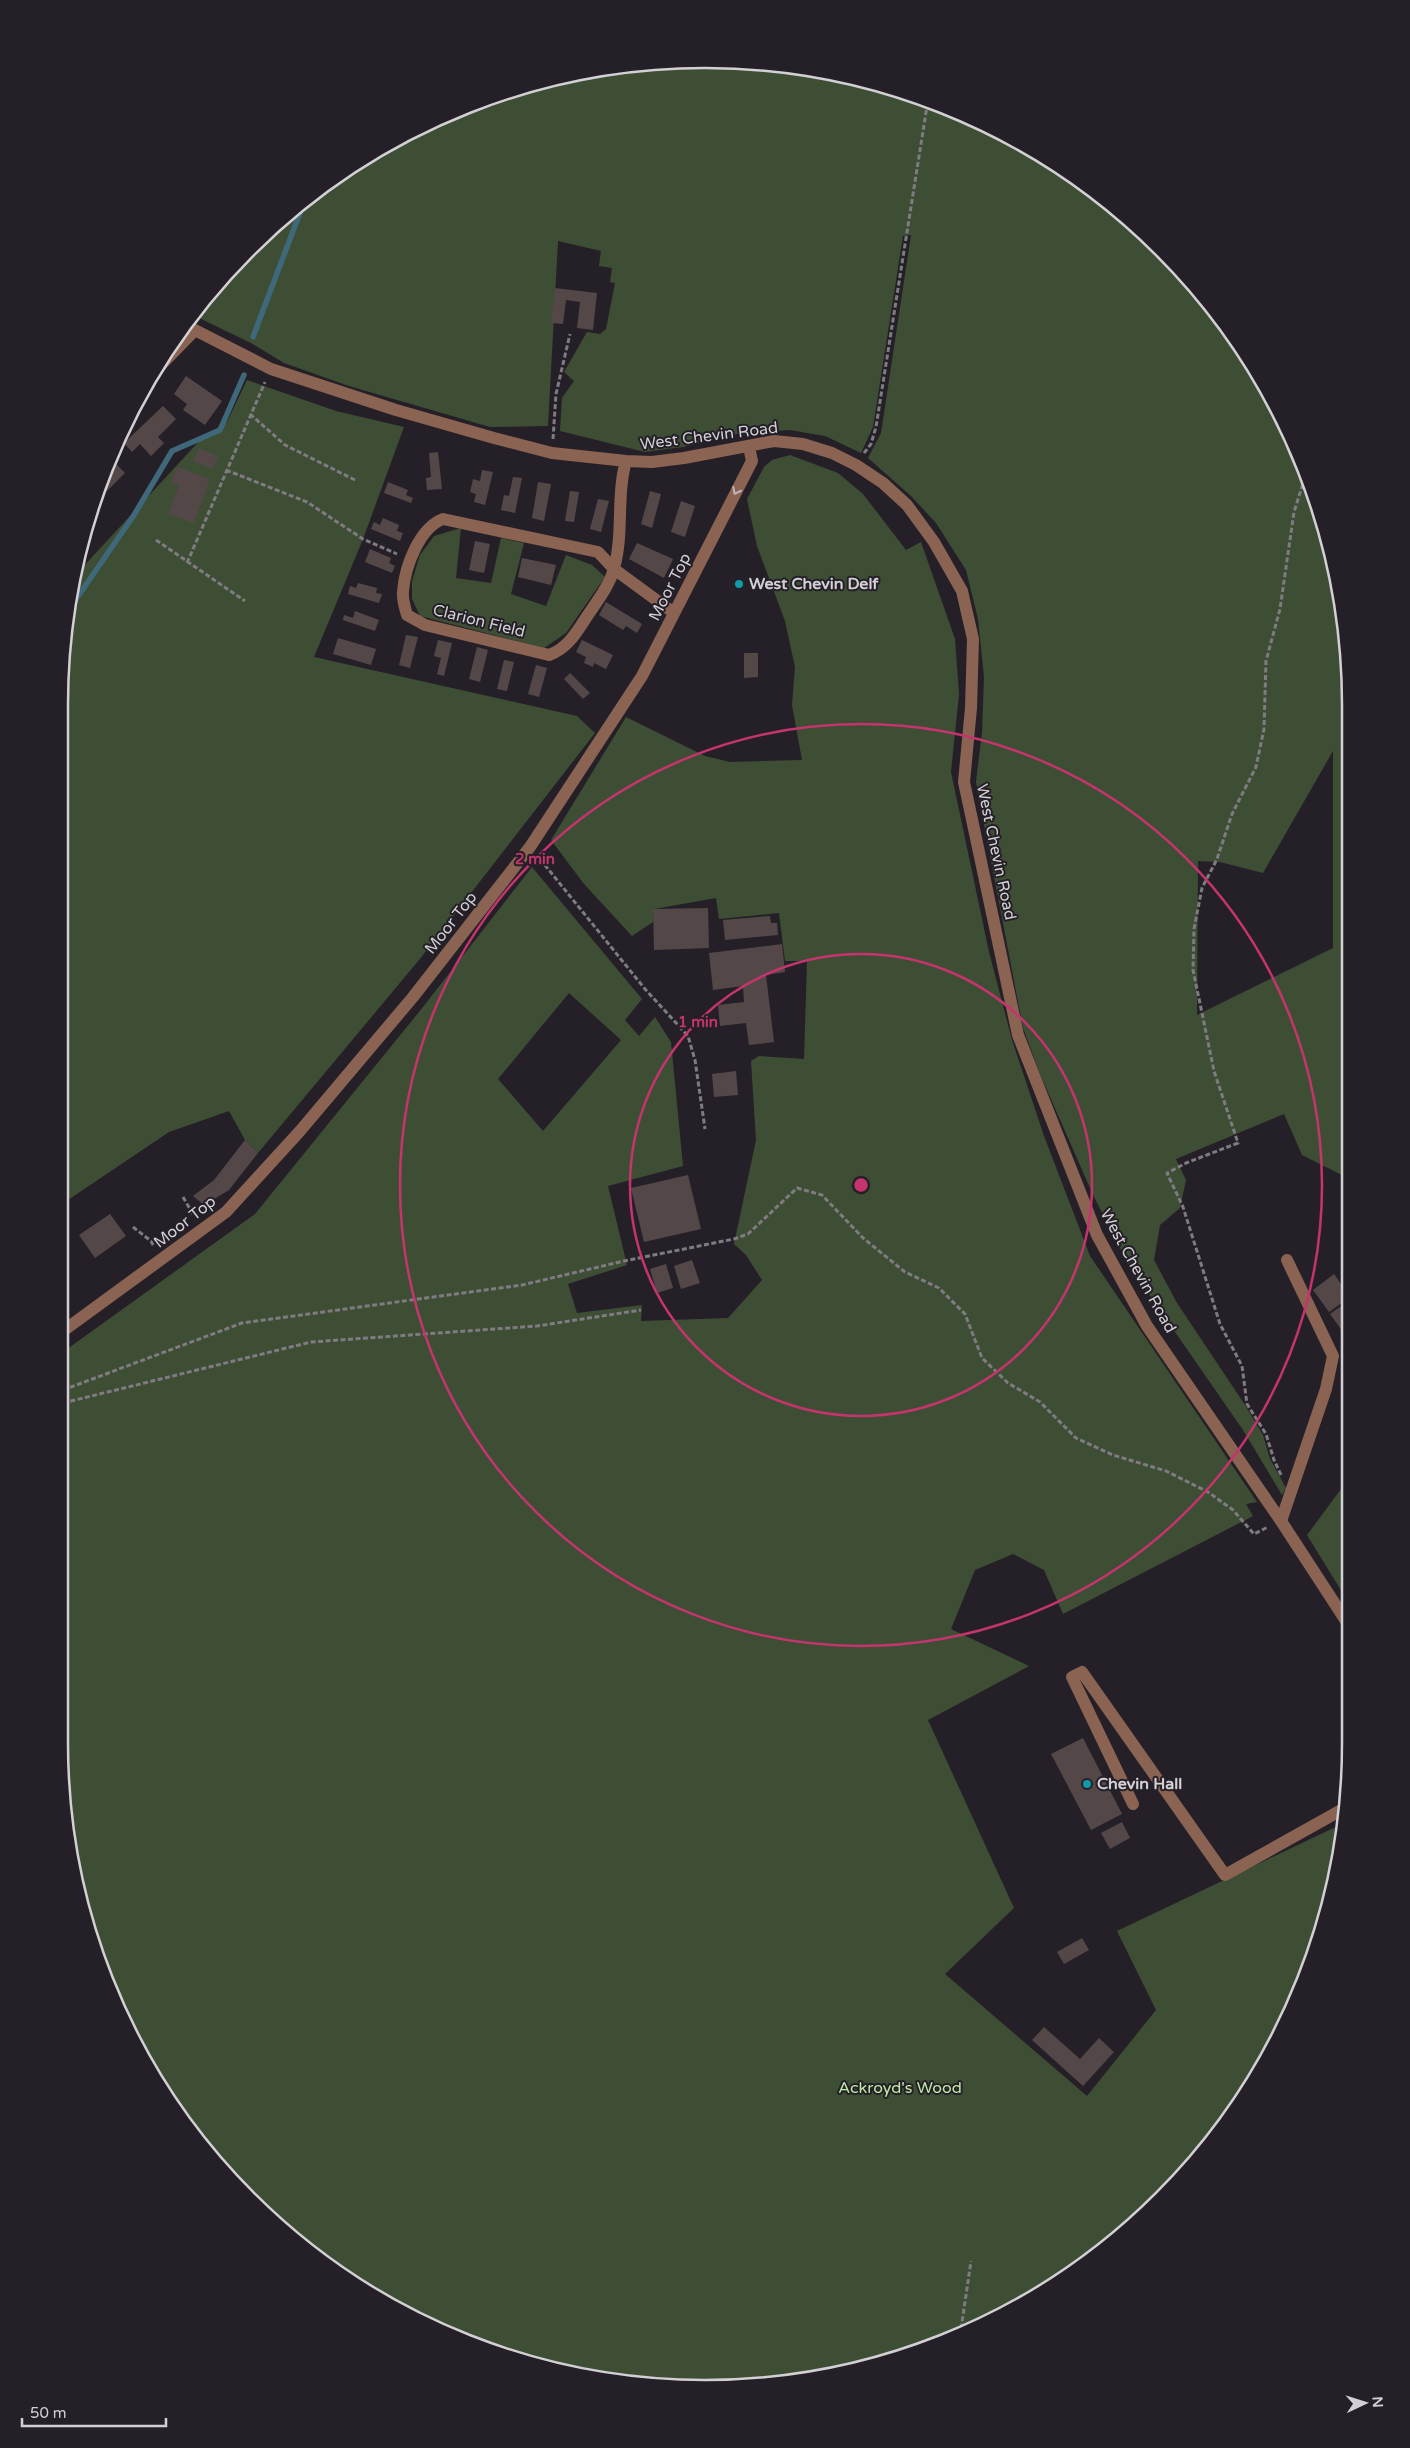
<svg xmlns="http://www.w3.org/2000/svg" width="1410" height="2448" font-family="'Varela Round',sans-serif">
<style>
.green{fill:#3e4e35;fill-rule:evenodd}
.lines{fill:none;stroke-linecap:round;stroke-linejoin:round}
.stream{stroke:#3f687a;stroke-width:5.5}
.building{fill:#534847}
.path{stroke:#7e7b81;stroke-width:3;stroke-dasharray:5 2.5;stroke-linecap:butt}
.minor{stroke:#8a6352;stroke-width:12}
.oneway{stroke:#c1b5b4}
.ring{fill:none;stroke:#c5346d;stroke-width:2.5}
.culture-dot{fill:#0f9aa8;stroke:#252028;stroke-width:2}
.labels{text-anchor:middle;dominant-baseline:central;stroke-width:4;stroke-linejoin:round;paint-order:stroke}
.street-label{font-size:16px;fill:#d3d0d5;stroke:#252028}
.poi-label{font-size:16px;font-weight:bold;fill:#d3d0d5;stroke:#252028;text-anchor:start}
.park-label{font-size:16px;fill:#c0e9a6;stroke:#252028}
.rim{fill:none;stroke:#d3d0d5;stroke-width:2.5}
.centre{fill:#c5346d;stroke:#252028;stroke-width:2.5}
.ring-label{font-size:15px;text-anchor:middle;font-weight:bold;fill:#c5346d;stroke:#252028;stroke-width:4;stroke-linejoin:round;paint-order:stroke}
</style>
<rect width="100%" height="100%" fill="#252028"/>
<!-- green -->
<path class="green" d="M705 59 831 71 952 108 1064 168 1162 248 1265 382 1317 498 1350 662V1179L1302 1155 1284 1114 1176 1159 1186 1180 1180 1208 1160 1225 1154 1260 1177 1303 1245 1405 1263 1435 1270 1459 1286 1488 1282 1495 1243 1430 1130 1267 1093 1195 1040 1074 1023 1028 976 782 982 732 984 677 978 619 966 570 936 523 911 496 868 458 881 433 911 235 903 236 873 427 861 453 825 436 790 430 737 434 683 447 645 452 560 431 562 398 574 381 564 372 587 332 600 334 606 329 615 283 610 282 612 268 599 266 601 251 558 241 548 426 490 427 349 386 284 363 251 343 193 315 248 248 346 168 457 108 579 71ZM1333 751V948L1197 1015 1198 861 1220 862 1263 873Z
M247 380 336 411 404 427 363 539 314 657 577 716 595 733 419 960 258 1153 245 1140 229 1111 169 1132 62 1204 60 662 77 577 81 569 203 437 227 422Z
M790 455 838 473 863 494 906 550 921 542 955 639 959 694 951 772 989 952 1012 1040 1044 1136 1090 1256 1257 1502 1246 1504 1253 1516 1063 1614 1044 1570 1013 1554 975 1570 951 1629 1029 1666 928 1720 1014 1908 945 1974 1087 2096 1156 2010 1117 1931 1342 1824 1317 1950 1242 2102 1191 2169 1099 2256 952 2340 831 2377 747 2388 621 2384 537 2367 419 2323 346 2280 248 2200 192 2136 126 2029 93 1950 64 1828 63 1352 255 1214 423 1007 532 867 642 999 625 1020 639 1036 655 1017 671 1042 683 1166 608 1186 627 1265 568 1284 577 1313 642 1305 641 1321 728 1318 762 1280 746 1255 734 1244 756 1140 751 1061 759 1056 804 1059 807 961H785L779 913 719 919 716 898 654 909 653 922 632 936 584 884 551 840 626 717 705 756 730 762 802 760 792 705 795 667 785 621 757 546 747 499 764 467 772 460ZM569 993 621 1040 543 1131 498 1079Z
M461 528 456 578 491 583 501 538 524 543 511 594 546 606 566 555 592 565 605 577 566 633 544 648 420 616 412 599V581L420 555 434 536Z
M1350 1477V1605L1307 1535Z"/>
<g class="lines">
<!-- stream -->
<path class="stream" d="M253 337 304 202
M72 605 134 515 172 451 220 430 244 375"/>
</g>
<!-- building -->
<path class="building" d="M555 288 597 293 593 330 577 328 580 302 566 300 563 324 551 323Z
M186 376 222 401 205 425 183 410 187 404 174 394Z
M163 406 176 419 158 437 164 443 151 456 140 444 132 452 124 443Z
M199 448 218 456 213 469 193 461Z
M438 452 442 489 427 490 426 478 431 477 429 453Z
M112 460 125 473 102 496 96 490Z
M177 467 210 479 194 523 168 514 179 485 171 483Z
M482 470 493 472 485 505 474 502 476 494 470 492 473 479 480 481Z
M513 477 522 478 515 513 501 510 504 495 509 496Z
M388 482 408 490 406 495 413 498 411 503 384 493Z
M538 482 551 484 544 521 532 518Z
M570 491 579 492 574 522 565 521Z
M650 491 661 494 652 528 641 524Z
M598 499 609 501 601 532 590 529Z
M681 501 695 506 685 537 671 532Z
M383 518 399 525 397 531 403 533 400 541 371 529 374 522 380 525Z
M475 541 490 544 484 573 469 570Z
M637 543 673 559 664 578 629 559Z
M370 549 391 558 389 563 395 566 392 573 365 562Z
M522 558 556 565 551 585 518 577Z
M358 583 377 588 376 593 382 594 379 603 348 594 350 586 356 588Z
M606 602 642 624 637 633 626 626 623 630 599 615Z
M355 611 379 620 375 631 343 620 344 615 353 618Z
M406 635 418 637 410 668 399 665Z
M338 638 376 649 371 665 333 654Z
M438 640 452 643 444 676 437 674 441 658 434 656Z
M582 640 613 655 606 669 594 663 593 667 584 663 586 657 576 652Z
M477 647 488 650 480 682 469 679Z
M744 653H758V677L744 678Z
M504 660 514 662 507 691 497 689Z
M536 665 547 668 539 697 528 694Z
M570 673 590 693 583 699 564 679Z
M708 908 709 948 654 950 653 909Z
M770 916 771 923H777L778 935 725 940 723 920Z
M782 944 785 972 766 975 774 1042 749 1045 746 1023 720 1026 718 1005 744 1002 743 986 713 990 709 953Z
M736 1071 738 1095 714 1097 712 1074Z
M245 1140 258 1153 229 1190 204 1205 193 1196 214 1180Z
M688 1175 701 1229 644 1242 631 1188Z
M110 1214 126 1236 95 1258 79 1235Z
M692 1260 700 1283 681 1289 674 1266Z
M666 1264 673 1288 657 1293 650 1269Z
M1334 1274 1350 1297 1329 1312 1313 1290Z
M1350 1300V1342L1330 1314Z
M1083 1738 1122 1814 1091 1830 1051 1754Z
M1122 1822 1130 1838 1110 1849 1101 1833Z
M1082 1938 1089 1950 1064 1964 1057 1952Z
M1044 2027 1080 2059 1099 2038 1114 2052 1083 2086 1032 2040Z"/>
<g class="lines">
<!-- path -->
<path class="path" d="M250 414 285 445 357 481
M553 439 556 394 570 334
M864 453 871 444 876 427 928 100
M226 470 307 502 363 539 397 554
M156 540 245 601
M187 563 265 382
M540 859 645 989 688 1036 695 1060 705 1129
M183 1197 194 1216
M133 1227 151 1241 154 1247
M63 1390 242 1323 522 1285 624 1261 734 1239 748 1234 797 1188 822 1195 863 1238 905 1272 939 1288 965 1314 982 1358 1008 1383 1040 1402 1076 1438 1113 1455 1166 1471 1208 1492 1233 1510 1254 1534 1268 1527
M63 1403 311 1342 537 1326 641 1310
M1281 1475 1274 1460 1266 1434 1247 1404 1242 1366 1220 1324 1183 1207 1167 1173 1186 1163 1238 1143 1214 1071 1202 1013 1193 970 1194 929 1202 888 1217 859 1232 814 1256 767 1264 729 1266 661 1280 609 1294 512 1306 474
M960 2336 971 2261"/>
<!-- minor -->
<path class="minor" d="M185 325 271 369 396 410 494 438 552 453 626 461 652 462 684 458 774 441 803 444 832 453 856 465 883 483 907 505 934 542 962 591 973 639 971 708 964 782 1018 1035 1097 1235 1147 1326 1281 1521 1350 1627
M155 371 195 330
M626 461C616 496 624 533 614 568 610 586 594 605 584 621 575 635 566 649 549 655L425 625 407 615C405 608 402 599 403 591 405 567 419 528 443 519L598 552 614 569 674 613
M63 1331 226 1212 300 1131 413 997 530 847 642 676 752 461 749 447
M1281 1521 1326 1389 1333 1356 1287 1260
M1133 1804 1072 1677 1082 1672 1225 1875 1345 1808"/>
</g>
<!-- one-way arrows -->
<defs><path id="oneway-chevron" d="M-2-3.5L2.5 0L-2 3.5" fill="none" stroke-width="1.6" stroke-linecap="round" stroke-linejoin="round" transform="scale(1.25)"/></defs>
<use class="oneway" href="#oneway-chevron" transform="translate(736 491) rotate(117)"/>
<!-- distance rings -->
<g class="ring">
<circle cx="861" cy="1185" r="231"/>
<circle cx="861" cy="1185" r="461"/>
</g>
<!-- markers -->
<g class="culture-dot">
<circle cx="739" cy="584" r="5"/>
<circle cx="1087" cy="1784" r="5"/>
</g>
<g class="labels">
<!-- street labels -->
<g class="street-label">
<text transform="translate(709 436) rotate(-7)">West Chevin Road</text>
<text transform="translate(670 587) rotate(-63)">Moor Top</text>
<text transform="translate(479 621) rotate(14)">Clarion Field</text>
<text transform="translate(996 852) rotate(78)">West Chevin Road</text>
<text transform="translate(451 923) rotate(-52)">Moor Top</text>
<text transform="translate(185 1222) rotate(-38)">Moor Top</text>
<text transform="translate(1138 1271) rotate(61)">West Chevin Road</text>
</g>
<!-- poi labels -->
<g class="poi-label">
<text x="749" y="584">West Chevin Delf</text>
<text x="1097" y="1784">Chevin Hall</text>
</g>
<!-- park labels -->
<g class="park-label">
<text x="900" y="2088">Ackroyd's Wood</text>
</g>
</g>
<!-- crop -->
<path d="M0 0H1410V2448H0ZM705 68H705A637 637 0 0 1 1342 705V1743A637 637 0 0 1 705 2380H705A637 637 0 0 1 68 1743V705A637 637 0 0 1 705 68Z" fill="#252028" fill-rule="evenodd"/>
<path class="rim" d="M705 68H705A637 637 0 0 1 1342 705V1743A637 637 0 0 1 705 2380H705A637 637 0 0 1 68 1743V705A637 637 0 0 1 705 68Z"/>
<circle cx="861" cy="1185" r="8" class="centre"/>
<g class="ring-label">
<text x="535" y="864">2 min</text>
<text x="698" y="1027">1 min</text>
</g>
<!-- north arrow -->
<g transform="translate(1365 2403) rotate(86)" stroke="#252028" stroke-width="4" paint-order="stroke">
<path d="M0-4L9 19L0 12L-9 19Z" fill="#d3d0d5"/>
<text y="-8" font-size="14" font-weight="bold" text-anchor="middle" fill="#d3d0d5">N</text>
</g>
<!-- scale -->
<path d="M22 2418v8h144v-8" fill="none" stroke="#d3d0d5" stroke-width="2.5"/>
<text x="30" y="2418" font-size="15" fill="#d3d0d5" stroke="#252028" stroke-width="4" paint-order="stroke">50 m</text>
</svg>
